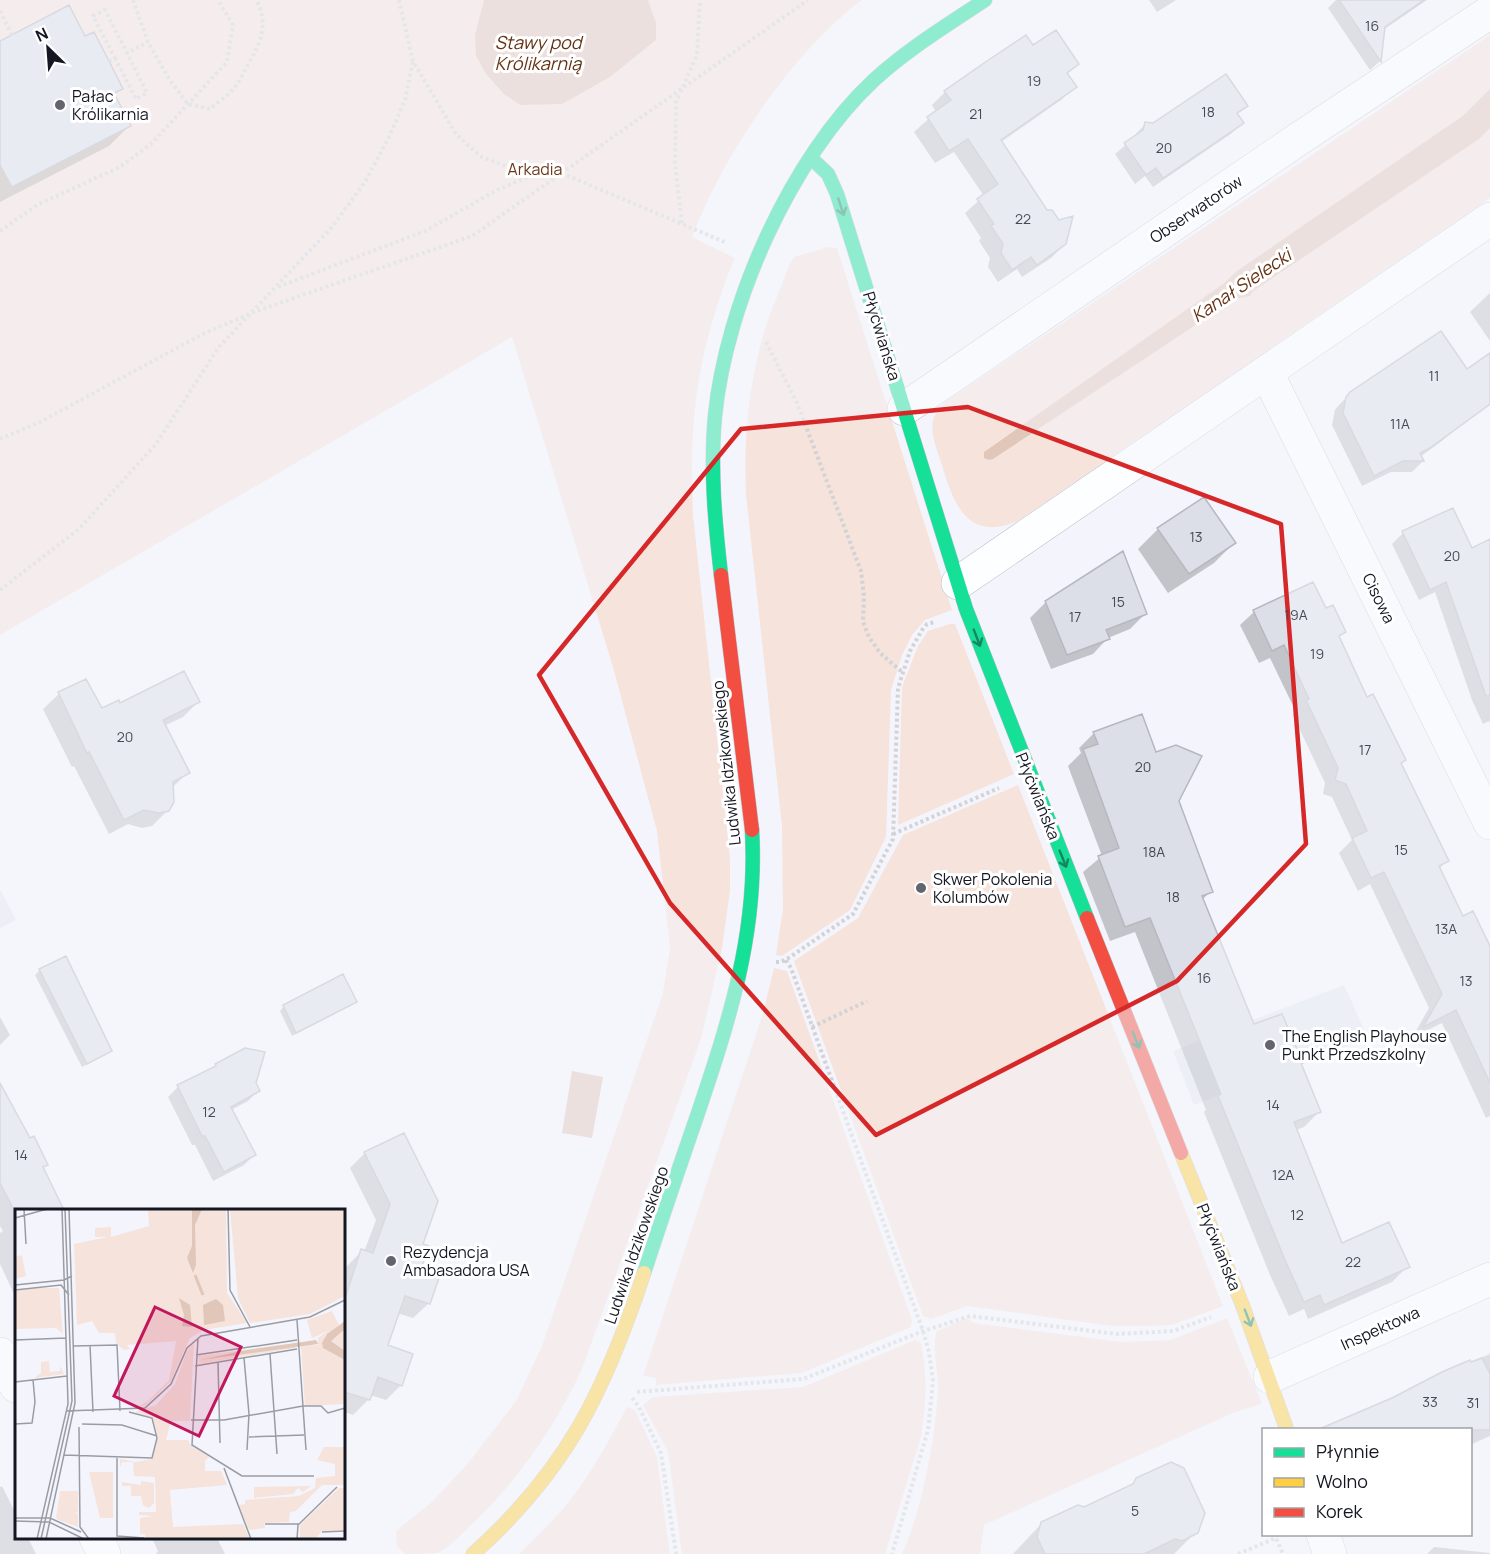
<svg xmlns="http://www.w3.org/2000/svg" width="1490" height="1554" font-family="Manrope,sans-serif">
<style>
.built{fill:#e4e7f2}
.green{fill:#f5e3dc}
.water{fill:#e1c6ba}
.shadow{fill:#0003}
.building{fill:#dcdee8;stroke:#b6b8c1;stroke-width:1.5}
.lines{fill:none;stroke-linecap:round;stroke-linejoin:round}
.street-casing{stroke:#bebfc7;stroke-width:34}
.fast-casing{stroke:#bebfc7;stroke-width:15}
.slow-casing{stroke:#bebfc7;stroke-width:15}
.jam-casing{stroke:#bebfc7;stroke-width:15}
.path{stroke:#d3d3d5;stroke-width:4;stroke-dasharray:3 3;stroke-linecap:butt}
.street{stroke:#fdfeff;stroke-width:33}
.fast{stroke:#16e098;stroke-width:14}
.slow{stroke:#ffcf43;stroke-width:14}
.jam{stroke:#f24e42;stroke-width:14}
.oneway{stroke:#158562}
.marked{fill:none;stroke:#d62828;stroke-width:4.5;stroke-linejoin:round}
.poi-dot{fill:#62646e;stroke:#fff;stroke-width:2}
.labels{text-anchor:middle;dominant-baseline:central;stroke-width:6;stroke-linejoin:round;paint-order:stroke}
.number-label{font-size:14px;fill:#464853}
.poi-label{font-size:16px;fill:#141621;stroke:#fff;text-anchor:start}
.park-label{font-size:16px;fill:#6b3819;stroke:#fff}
.street-label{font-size:16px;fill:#141621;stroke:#fff}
.water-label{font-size:18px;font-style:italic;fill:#653314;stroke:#fff}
.inset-river{fill:none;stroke:#e1c6ba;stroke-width:3}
.inset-road{fill:none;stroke:#9a9ca4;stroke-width:1.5}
.view{fill:#c2185b;fill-opacity:0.15;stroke:#c2185b;stroke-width:3}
.inset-edge{fill:none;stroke:#141621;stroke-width:3}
</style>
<rect width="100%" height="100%" fill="#f4f5fc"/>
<!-- built -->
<path class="built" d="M0 889 16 920 0 928Z
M1344 985 1368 1038 1194 1105 1173 1051Z"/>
<!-- green -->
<path class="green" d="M0 0H862C792 52 723 156 692 237L735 258C727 275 722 292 716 310 693 382 690 440 693 515L730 859V891L722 948 701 1039 582 1369C553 1431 516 1483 466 1530 457 1538 448 1549 437 1553 429 1554 414 1554 405 1554L397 1546 396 1531 432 1502 469 1462 516 1401 542 1346 663 993 670 948 657 831 613 667 512 337 0 635Z
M1490 35V198L1018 521C966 543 953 502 941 462 937 450 930 434 933 421 934 414 941 408 945 402Z
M828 247 837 248 952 610 925 620 912 635 902 655 891 690 886 837 850 910 782 956 776 955 783 909 782 826 746 494C744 443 747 397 760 347 766 320 779 294 788 268L794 257Z
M950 624H955L1014 774 898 825 902 687 918 646 928 631Z
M1018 785 1223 1306 1172 1325 1154 1326H1112L967 1306 931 1319 923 1316 794 961 858 918 903 835Z
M774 968 787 971 912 1320 911 1327 802 1373 656 1385V1378L643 1376 763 1013Z
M967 1318 974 1323 1122 1342 1170 1340 1227 1318 1262 1404 1235 1412 984 1525 980 1554H902C922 1510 935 1439 938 1391 939 1373 931 1347 937 1331Z
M915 1340 921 1343C928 1375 926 1406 921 1437L885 1554H682L668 1452 643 1405 653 1397 803 1387Z
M627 1407 635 1410 657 1457 670 1554H519C540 1533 562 1513 579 1488 597 1463 612 1435 627 1407Z"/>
<!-- water -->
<path class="water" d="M484 0H648L656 23V40L610 77 562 104 520 105 504 94 486 74 476 56 475 35Z
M1490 89V128L1479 139 1252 292 1250 296 1235 299 993 459 989 460 984 458V452L987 450 1223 284 1237 271 1464 115Z
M572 1071 603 1077 592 1138 562 1133Z"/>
<!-- shadow -->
<path class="shadow" d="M1149 0H1176L1157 12Z
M1336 0H1427L1383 30 1380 61 1370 70 1328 8Z
M0 42 121 88 114 96 129 126 109 146 0 202Z
M1033 47 1077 64 1066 75 1075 87 1061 100 1001 142 1065 244 1051 258 1022 277 1017 269 998 282 988 267 990 258 979 241 981 238 965 213 984 196 954 152 935 163 914 132 936 112 932 105 945 92Z
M1246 106 1236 115 1242 123 1232 133 1153 187 1145 176 1135 184 1115 154 1135 137 1136 134 1146 123 1153 125Z
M1490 293V341L1470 312Z
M1490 355V405L1453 427 1454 429 1443 440 1420 457 1423 461 1412 472H1391L1362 486 1332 425 1335 410 1339 405 1351 393 1466 371Z
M1158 529 1234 543 1214 563 1168 593 1138 549Z
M1403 533 1472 550 1490 557V723L1489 721 1483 724 1472 700 1435 592 1419 600 1392 544Z
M1046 602 1145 614 1130 629 1108 638 1093 654 1051 669 1030 618Z
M1325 610 1344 632 1338 638 1447 860 1439 869 1462 918 1473 913 1490 946V1116L1486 1118 1442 1023 1412 1038 1429 1008 1370 884 1358 891 1339 853 1352 840 1332 797 1323 794 1325 783 1293 715 1296 712 1270 658 1259 663 1240 625 1254 612Z
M86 681 101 710 119 705 198 702 183 717 164 726 188 772 172 788 168 810 152 826 142 828 128 824 109 834 74 766 72 767 43 709 59 694Z
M1094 733 1155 754 1177 801 1211 891 1202 900 1254 1026 1300 1064 1319 1112 1304 1127 1296 1130 1341 1245 1408 1266 1392 1282 1308 1319 1304 1309 1289 1316 1270 1275 1204 1112 1206 1110 1135 932 1110 941 1083 872 1102 856 1068 766 1081 753 1079 748Z
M40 970 110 1051 105 1055 82 1067 35 975Z
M355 1001 350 1006 292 1036 280 1011 284 1006Z
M0 1017 10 1035 0 1045Z
M216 1065 254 1083 258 1091 248 1101 231 1110 254 1155 244 1165 213 1181 195 1145H192L168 1097 178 1087 210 1070Z
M0 1086 29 1140 46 1164 42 1169 57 1210H16V1293L14 1294 0 1264V1233L3 1231 0 1226Z
M365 1153 421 1245 419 1270 429 1303 413 1318 397 1313 386 1346 401 1385 386 1400 370 1395 368 1400 353 1415 344 1412V1275L347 1266 362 1251 364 1252 376 1220 350 1168Z
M1490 1354V1436L1470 1445V1430L1415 1389 1443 1373Z
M1137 1479 1196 1532 1174 1554H1013L1042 1523 1084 1509 1128 1489Z
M2 1486 16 1514V1538H28L36 1554H0V1487Z
M152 1538H217L225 1554H156L158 1551Z
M1434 1547 1490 1553V1554H1427Z"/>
<!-- building -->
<path class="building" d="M1339 0H1424L1385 27 1381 62Z
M69 5 85 36 94 32 109 61 123 89 114 93 131 126 12 187 0 165V41Z
M1056 30 1079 64 1067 73 1077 87 1001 140 1047 210H1052L1059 220 1073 216 1066 244 1037 265 1031 257 1012 270 1001 253 1003 244 991 226 994 224 977 199 998 184 968 139 949 151 927 117 951 100 944 91 984 63 1026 35 1033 45Z
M1226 74 1248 106 1237 113 1244 123 1163 178 1156 168 1146 175 1124 143 1143 130 1145 122 1153 123Z
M1441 331 1467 369 1490 353V404L1430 448 1420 453 1424 461H1403L1374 476 1343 413 1346 397 1350 392Z
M1204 497 1236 543 1189 574 1157 528Z
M1453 508 1472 548 1490 539V696H1486L1446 582 1430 590 1402 531Z
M1123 551 1147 614 1106 630 1110 639 1067 655 1045 601Z
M1313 582 1326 608 1333 605 1346 632 1339 636 1367 697 1373 694 1406 760 1401 763 1449 861 1439 866 1463 916 1473 911 1490 946V1083L1456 1010 1423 1027 1442 994 1384 872 1371 878 1352 838 1367 831 1346 784 1335 780 1338 768 1306 700 1309 699 1284 645 1272 651 1253 610Z
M184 671 200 702 163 720 190 773 173 782 174 802 169 811 159 813 144 810 124 820 89 752 87 753 58 692 86 679 102 708 119 700 120 703Z
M1142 714 1156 752 1176 745 1202 756 1179 801 1213 892 1202 896 1254 1024 1282 1014 1303 1063H1301L1321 1112 1294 1122 1342 1243 1389 1222 1410 1267 1324 1305 1320 1295 1304 1302 1285 1260 1218 1096 1221 1094 1150 918 1125 927 1098 856 1119 848 1083 749 1098 744 1093 732Z
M66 956 112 1051 87 1064 39 969Z
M343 974 357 1002 296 1033 283 1005Z
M245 1048 265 1052 256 1083 260 1091 231 1107 256 1155 224 1172 205 1136H202L177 1085 216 1066 215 1064Z
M0 1083 30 1138 34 1136 48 1165 43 1167 64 1210H14L0 1183Z
M404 1133 438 1201 423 1244 429 1246 421 1269 440 1275 430 1304 405 1296 388 1345 413 1354 402 1386 378 1377 370 1400 344 1392V1302L361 1249 373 1253 390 1204 364 1152Z
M1482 1358 1490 1374V1430H1317L1392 1398 1442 1372 1470 1360 1471 1362Z
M1171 1462 1184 1468 1205 1513 1198 1533 1182 1541 1175 1539 1144 1554H1045L1037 1537 1041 1522 1078 1505 1084 1507 1133 1484 1136 1478Z"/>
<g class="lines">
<defs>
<path id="street" d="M1267 373 1490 823
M904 409 1297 140 1490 12
M958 583 1490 219
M0 1354 16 1386
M1270 1377 1490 1279
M1323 1534 1330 1554
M96 1538 104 1554"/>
<path id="fast" d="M811 158 828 174 837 194 966 609 1087 918
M721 575C715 523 710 469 715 416 726 304 791 157 874 80 908 49 947 25 985 0
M644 1273C661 1221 679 1168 697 1116 729 1021 758 933 752 830"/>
<path id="slow" d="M1181 1153 1242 1304 1287 1430
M473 1554C567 1470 605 1391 644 1273"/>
<path id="jam" d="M721 575 752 830
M1087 918 1181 1153"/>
</defs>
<!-- street casing -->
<use href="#street" class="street-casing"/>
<!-- fast casing -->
<use href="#fast" class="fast-casing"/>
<!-- slow casing -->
<use href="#slow" class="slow-casing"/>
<!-- jam casing -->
<use href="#jam" class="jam-casing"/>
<!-- path -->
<path class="path" d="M133 0 148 42 169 79 188 104 210 109C218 102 229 95 235 87 240 81 243 73 247 66 260 45 270 23 256 0
M399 0 413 61 456 134 480 156 513 169 561 173 727 243
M0 11 12 35
M115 58 136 99 147 93 127 53
M109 61 115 58 93 16 105 10 127 53 148 42
M682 223 675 164 676 102 697 55 700 0
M0 231 37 205 120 167 151 144 227 62 233 25 218 0
M278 287 425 231 497 190 540 172
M766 342 797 403 861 571 864 597 863 622 869 637 880 653 902 672
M0 439 40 422 203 334 254 312 472 236 808 0
M0 590 79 529 156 444 219 347 332 227 365 182 388 139 405 100 413 61
M893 834 999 788
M786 960 791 968 923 1331 929 1352 933 1381 928 1430 892 1554
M776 962H781L790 957 853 914 893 839 898 688 910 651 922 630 927 624 935 622
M812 1027 867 1001
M637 1392 803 1379 923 1331 970 1316 1117 1334 1173 1331 1211 1317
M632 1398 639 1407 661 1453 676 1554
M1238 1554 1276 1538 1283 1554"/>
<!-- street -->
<use href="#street" class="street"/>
<!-- fast -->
<use href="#fast" class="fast"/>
<!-- slow -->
<use href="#slow" class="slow"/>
<!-- jam -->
<use href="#jam" class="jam"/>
</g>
<!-- one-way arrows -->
<defs><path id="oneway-shaft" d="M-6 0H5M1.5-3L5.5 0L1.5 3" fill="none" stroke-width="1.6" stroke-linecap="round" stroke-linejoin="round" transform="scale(1.5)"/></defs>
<g class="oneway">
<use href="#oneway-shaft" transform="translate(841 207) rotate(72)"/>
<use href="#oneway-shaft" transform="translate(977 638) rotate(69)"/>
<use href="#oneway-shaft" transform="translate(1063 859) rotate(68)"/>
<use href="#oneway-shaft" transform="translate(1136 1040) rotate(68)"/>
<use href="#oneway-shaft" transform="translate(1248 1318) rotate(69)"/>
</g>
<!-- marked area -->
<path d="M0 0H1490V1554H0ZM968 407 1281 524 1306 844 1177 981 876 1135 670 903 539 675 741 429Z" fill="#f4f5fc" fill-opacity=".55" fill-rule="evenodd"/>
<path class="marked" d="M968 407 1281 524 1306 844 1177 981 876 1135 670 903 539 675 741 429Z"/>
<!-- markers -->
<g class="poi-dot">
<circle cx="60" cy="105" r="6"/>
<circle cx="921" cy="888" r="6"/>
<circle cx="1270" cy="1045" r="6"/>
<circle cx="391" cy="1261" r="6"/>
</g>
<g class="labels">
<!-- number labels -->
<g class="number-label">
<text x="1372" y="25">16</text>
<text x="1034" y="80">19</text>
<text x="1208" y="111">18</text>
<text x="976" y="113">21</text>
<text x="1164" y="147">20</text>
<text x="1023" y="218">22</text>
<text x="1434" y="375">11</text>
<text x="1400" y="423">11A</text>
<text x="1196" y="536">13</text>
<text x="1452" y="555">20</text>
<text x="1118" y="601">15</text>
<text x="1296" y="614">19A</text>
<text x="1075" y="616">17</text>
<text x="1317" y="653">19</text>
<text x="125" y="736">20</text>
<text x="1365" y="749">17</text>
<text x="1143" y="766">20</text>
<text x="1401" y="849">15</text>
<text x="1154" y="851">18A</text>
<text x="1173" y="896">18</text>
<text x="1446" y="928">13A</text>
<text x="1204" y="977">16</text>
<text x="1466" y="980">13</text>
<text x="1273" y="1104">14</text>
<text x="209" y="1111">12</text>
<text x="21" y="1154">14</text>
<text x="1283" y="1174">12A</text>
<text x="1297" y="1214">12</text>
<text x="1353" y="1261">22</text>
<text x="1430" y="1401">33</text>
<text x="1473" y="1402">31</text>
<text x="1135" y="1510">5</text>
</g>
<!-- poi labels -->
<g class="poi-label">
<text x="72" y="96">Pałac<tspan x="72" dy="18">Królikarnia</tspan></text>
<text x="933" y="879">Skwer Pokolenia<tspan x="933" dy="18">Kolumbów</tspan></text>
<text x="1282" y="1036">The English Playhouse<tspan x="1282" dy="18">Punkt Przedszkolny</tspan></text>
<text x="403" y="1252">Rezydencja<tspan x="403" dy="18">Ambasadora USA</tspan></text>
</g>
<!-- park labels -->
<g class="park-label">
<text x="535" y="169">Arkadia</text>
</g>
<!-- street labels -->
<g class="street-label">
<text transform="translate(1196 209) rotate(-34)">Obserwatorów</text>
<text transform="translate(882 336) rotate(73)">Płyćwiańska</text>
<text transform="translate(1379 598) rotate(64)">Cisowa</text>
<text transform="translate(726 763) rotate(-96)">Ludwika Idzikowskiego</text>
<text transform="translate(1038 796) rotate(68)">Płyćwiańska</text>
<text transform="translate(636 1245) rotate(-71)">Ludwika Idzikowskiego</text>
<text transform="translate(1219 1247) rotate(68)">Płyćwiańska</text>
<text transform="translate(1380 1328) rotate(-24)">Inspektowa</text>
</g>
<!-- water labels -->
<g class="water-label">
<text x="538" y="42">Stawy pod<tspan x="538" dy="21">Królikarnią</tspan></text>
<text transform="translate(1241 285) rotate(-34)">Kanał Sielecki</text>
</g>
</g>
<!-- overview -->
<g transform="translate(15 1209)">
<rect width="330" height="330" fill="#f4f5fc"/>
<path d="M133 0H211L212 84 232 114 189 121 175 129 156 172 130 197 122 198 133 192 154 171 161 132 112 136 115 140 109 141 101 134 100 124H84L77 112 62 116 59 35 92 28H80V19L96 18V28L134 17ZM215 0H330V87L295 105 235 114 223 89ZM7 46 11 67 0 70V48ZM18 79H44L48 125 41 119 0 120V82ZM317 102 324 116 310 127 308 138 330 151V195L290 197 286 137 303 136V129L313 122 297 129 292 111ZM330 120V142L316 132ZM179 134 175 212H156L151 231H173L176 237 194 248 190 252V262H206L212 276 155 281 158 318 228 315 235 330H130V325H125V309L138 307 124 306V303H141L140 268 119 267 118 253H107L105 259V250L121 253 137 250 143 228 138 210 120 203 141 196 160 175 171 144ZM281 134 280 139 184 155 183 147ZM34 152 35 163 45 162V157L49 165 19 169 26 164V153ZM309 238H330V276H307L281 302 275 303 274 313 249 314 250 319 234 321 224 296 230 295V291L284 287 300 279 301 269 320 267V255L302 251ZM74 263H98V309H85ZM126 272 139 274V294L134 299 128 296 126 287H116V277H107V273L126 276ZM296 277 288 283 283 279 278 285 239 289V278ZM324 279H330V321L307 322 300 330H285V316ZM45 282H63V303L60 304 63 305V318L41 310Z" fill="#f5e3dc"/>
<path d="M177 0H187L180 16 181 56 178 64 172 49 177 37ZM164 89 175 96 177 118 167 117 169 106ZM201 90 208 96 210 112 189 116 188 96ZM330 112V120L316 132 330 142V151L308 139 307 134 312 125ZM301 131 303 135 185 151 226 142Z" fill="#e1c6ba"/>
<path class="inset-river" d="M180 66 188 86"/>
<path class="inset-road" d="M9 0 11 35M213 0 215 81 235 118M0 9 32 0M0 76 49 71 57 67M0 81 46 76 54 86M282 111 291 241M183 129 177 236 227 267H299M0 131 51 129M75 136 78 203M59 137 102 136 105 202M255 145 262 245M181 146 282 131M229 149 234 205 232 241M203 153 205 234M180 157 282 140M0 173 52 167M51 202 130 199 156 175 172 139 186 127 295 108 330 91M176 211H209L288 197H306L313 204 330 199M0 215 17 214 20 193 18 171M67 215 107 216 142 227M64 218 65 318 74 330M234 228 289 226M49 246 137 249 142 229 137 209 114 203M102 249V327L129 329M209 259 236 330M0 309H35L66 323M0 312 34 313 69 330M250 315H284M307 323 330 322M22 330 53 195 47 0M26 330 57 192 50 0M31 330 60 194 54 0M282 330 283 316 322 278"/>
<path class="view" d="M140 98 226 138 184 227 99 187Z"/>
<rect width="330" height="330" class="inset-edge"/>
</g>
<!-- legend -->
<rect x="1262" y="1428" width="210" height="108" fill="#ffffff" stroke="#a1a2a6" stroke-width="1.5"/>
<rect x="1274" y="1448" width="30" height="9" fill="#16e098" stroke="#a1a2a6" stroke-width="1.5"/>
<text x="1316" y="1458" font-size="18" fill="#141621">Płynnie</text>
<rect x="1274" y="1478" width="30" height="9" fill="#ffcf43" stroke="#a1a2a6" stroke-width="1.5"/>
<text x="1316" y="1488" font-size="18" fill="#141621">Wolno</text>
<rect x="1274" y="1508" width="30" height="9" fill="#f24e42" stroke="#a1a2a6" stroke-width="1.5"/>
<text x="1316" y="1518" font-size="18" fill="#141621">Korek</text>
<!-- north arrow -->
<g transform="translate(48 48) rotate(335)" stroke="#ffffff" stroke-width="4.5" paint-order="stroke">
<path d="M0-4.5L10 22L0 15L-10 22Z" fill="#141621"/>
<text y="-9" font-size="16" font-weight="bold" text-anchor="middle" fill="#141621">N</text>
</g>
</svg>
